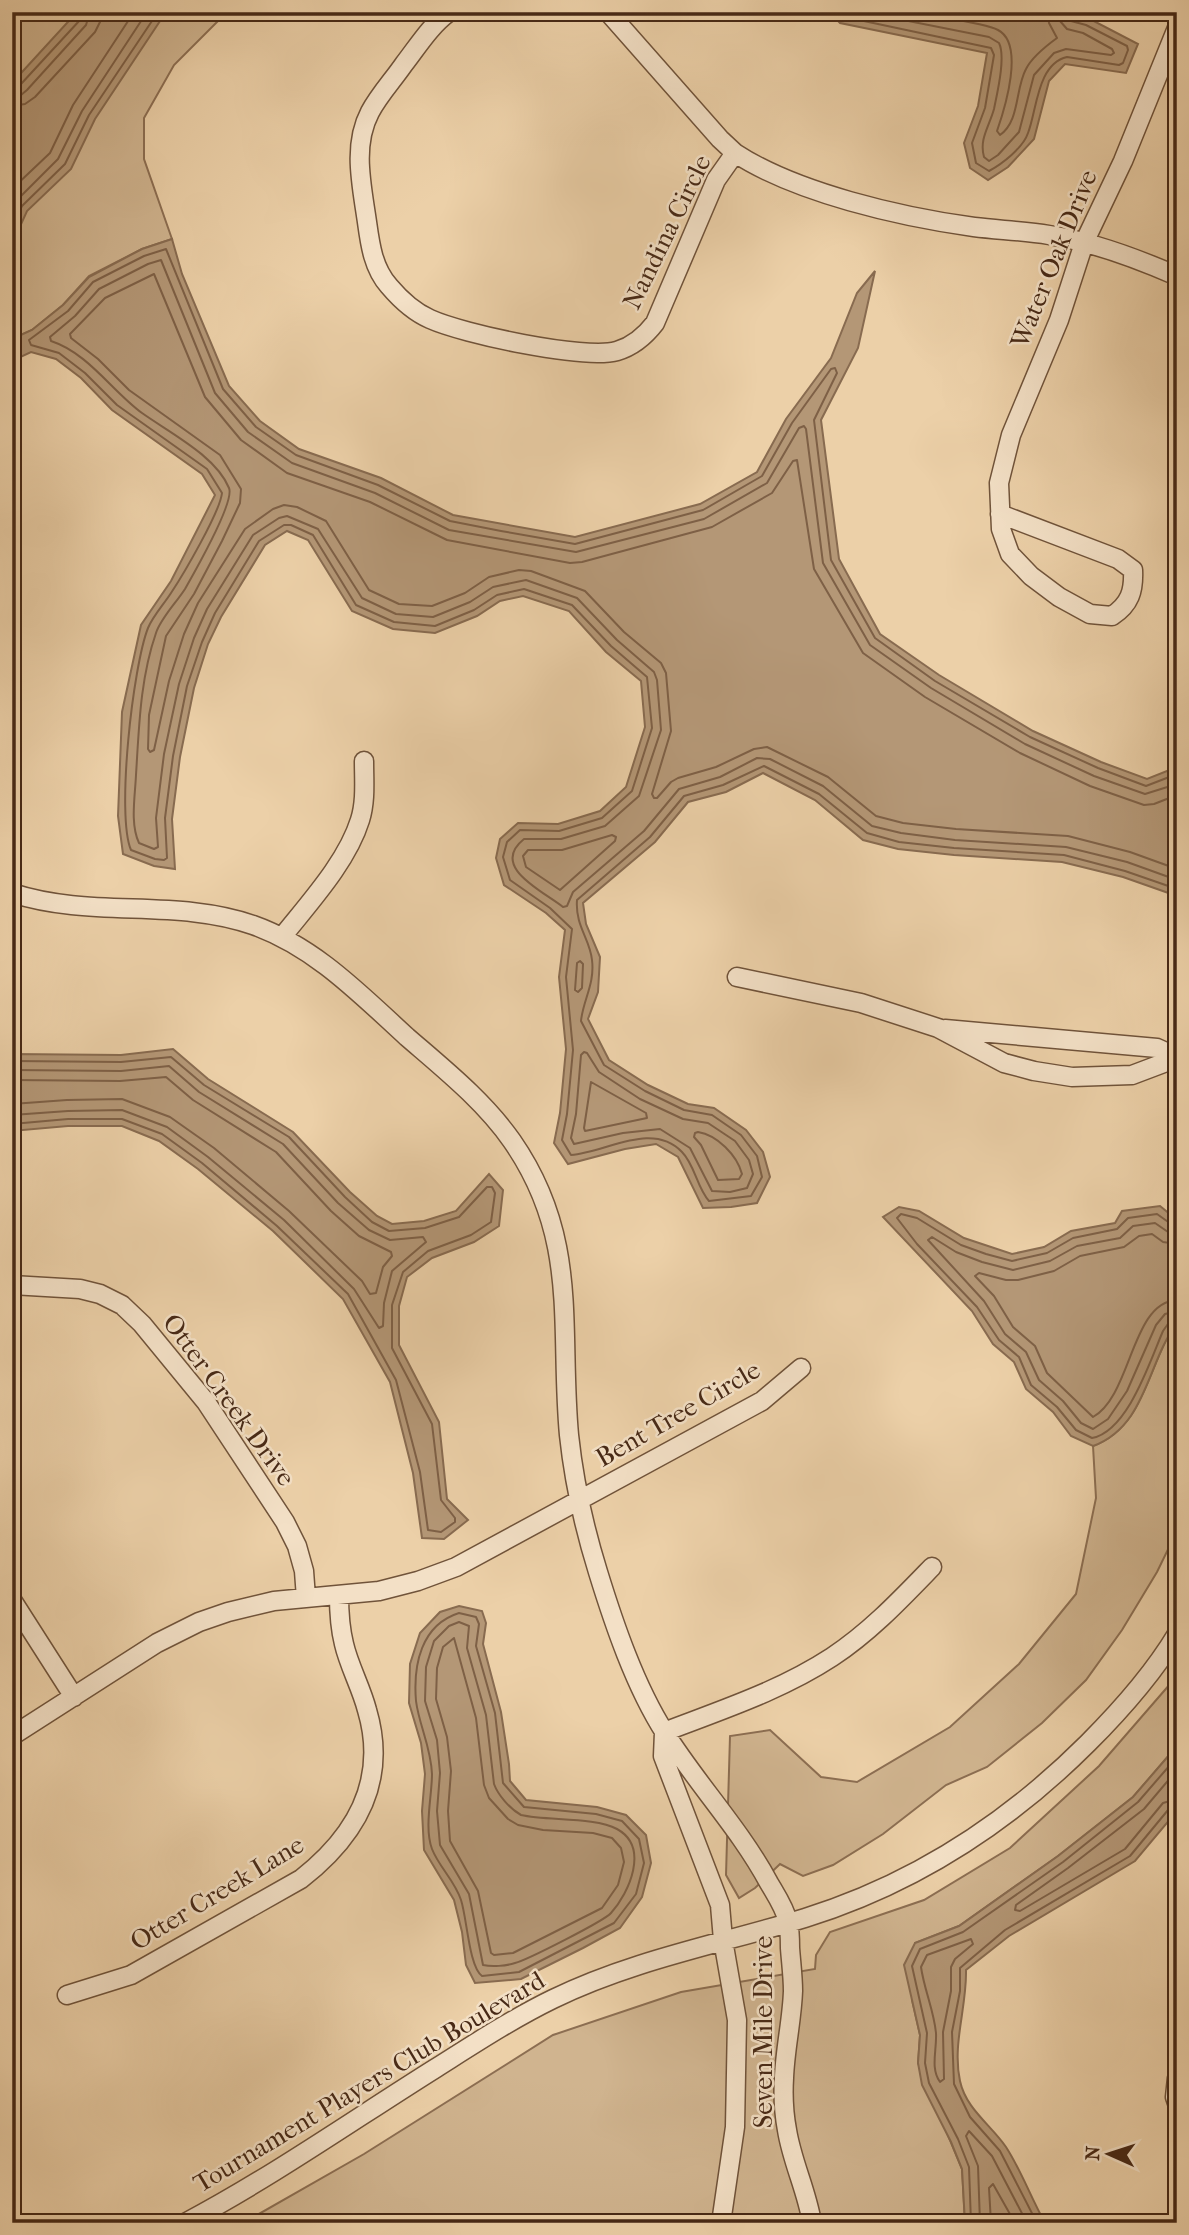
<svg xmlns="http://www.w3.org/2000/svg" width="1189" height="2235" font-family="'IM FELL French Canon',serif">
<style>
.green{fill:#d0b48f;stroke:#8c6e52;stroke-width:2}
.water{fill:#b49776;stroke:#886b50;stroke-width:2}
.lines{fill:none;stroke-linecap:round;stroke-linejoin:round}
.shore{stroke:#7e6046;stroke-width:2}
.street-casing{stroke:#70533a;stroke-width:21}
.street{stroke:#f3e0c6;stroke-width:18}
.labels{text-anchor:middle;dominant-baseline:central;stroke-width:5;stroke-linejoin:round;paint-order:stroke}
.street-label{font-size:26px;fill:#472916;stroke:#f3e0c6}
</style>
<rect width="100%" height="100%" fill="#ecd0a8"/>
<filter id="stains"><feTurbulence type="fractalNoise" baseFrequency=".00286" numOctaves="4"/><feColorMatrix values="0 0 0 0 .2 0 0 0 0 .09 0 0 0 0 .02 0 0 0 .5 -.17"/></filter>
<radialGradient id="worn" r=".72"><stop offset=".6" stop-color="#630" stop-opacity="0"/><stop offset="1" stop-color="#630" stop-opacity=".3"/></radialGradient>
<!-- green -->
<path class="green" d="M12 12H227L174 65 144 118V159L172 239 142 249 89 276 63 305 32 330 12 339Z
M1177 1323V1531L1157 1572 1122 1630 1086 1680 1042 1723 987 1767 946 1785 883 1834 833 1865 803 1876 780 1864 755 1888 739 1898 726 1875 730 1736 770 1730 821 1777 857 1782 950 1727 1019 1664 1076 1594 1096 1498 1093 1446C1147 1426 1147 1362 1177 1323Z
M1177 1676V1746L1133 1797 1058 1856 959 1926 915 1943 912 2000 920 2035 918 2063 962 2169 965 2223H243L364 2154 553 2035 681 1992 815 1969 816 1955 830 1932 924 1900 1010 1848 1099 1766Z"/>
<!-- water -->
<path class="water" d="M77 12H166L95 119 71 169 27 211 12 244V83Z
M830 12H1059L1088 18 1138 44 1126 73 1065 64 1049 81 1034 139 1008 167 988 180 970 168 964 143 978 106 987 53 840 23Z
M172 239 182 274 229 386 260 421 299 449 381 478 453 515 575 537 700 504 757 472 786 419 831 358 857 293 875 271 858 348 821 420 839 559 880 634 939 675 1033 731 1101 762 1147 779 1177 767V896L1123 877 1062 862 954 855 898 849 863 840 815 800 763 773 726 792 688 802 655 842 583 903 586 924 600 957 598 992 588 1019 609 1060 648 1085 688 1104 714 1108 746 1130 763 1152 770 1177 757 1203 731 1207 703 1208 678 1157 656 1144 625 1149 568 1164 554 1143 560 1113 566 1049 559 977 565 930 546 913 504 885 496 858 500 839 518 823 558 824 600 811 626 787 645 727 641 681 606 652 569 611 523 596 500 601 477 616 435 633 393 629 352 611 308 540 287 531 265 545 221 617 208 644 194 688 180 757 172 819 175 869 154 866 123 854 118 816 122 712 141 625 171 581 215 495 202 474 112 410 81 378 56 359 31 352 12 361V339L32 330 63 305 89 277 142 249Z
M173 1049 208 1079 293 1132 350 1192 377 1216 392 1224 424 1221 456 1211 489 1174 503 1190 499 1226 474 1242 432 1258 407 1277 399 1306V1345L439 1422 447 1499 468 1520 444 1539 422 1538 413 1473 390 1382 343 1299 273 1231 198 1169 159 1141 122 1126H68L12 1131V1054L121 1055Z
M1160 1206 1177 1220V1323C1147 1362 1147 1426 1093 1446L1071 1436 1053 1412 1026 1389 1014 1362 993 1344 972 1311 883 1217 899 1207 919 1211 964 1238 1012 1254 1044 1247 1071 1231 1115 1223 1122 1211Z
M459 1606 482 1611 486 1623 483 1644 501 1712 509 1764 510 1781 526 1800 597 1807 626 1815 646 1835 651 1863 642 1897 620 1928 583 1948 521 1979 475 1983 466 1965 462 1932 454 1900 424 1850 422 1811 425 1774 421 1743 409 1703 410 1664 420 1633 440 1612Z
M1177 1746V1811L1135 1861 1009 1936 966 1970C967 2007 952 2044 960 2081 966 2109 991 2125 1006 2147 1021 2170 1031 2198 1045 2223H965L962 2169 951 2142 922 2085 918 2063 920 2035 904 1965 915 1943 959 1926 1058 1856 1133 1797Z"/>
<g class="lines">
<!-- shore -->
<path class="shore" d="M839 12 845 17 991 48 994 55 985 108 972 143 976 163 989 171C1002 164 1023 148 1028 133 1037 110 1037 64 1067 57L1119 65 1123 63 1128 50 1127 46 1086 25 1071 21 1067 12
M863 12 989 37 999 43C1006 57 997 94 994 109 989 127 979 139 984 157L989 161 998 155 1019 132 1034 75 1054 53 1066 49 1111 55 1114 53 1112 49 1083 33 1067 29 1060 21 1058 12
M913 12C933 17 983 22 998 30 1025 44 1005 108 997 131L1000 135C1020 121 1015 89 1026 69 1032 57 1046 46 1057 38L1049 23 1048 12
M12 87 21 84 80 20 82 12
M12 96 21 95 27 90 86 25 90 12
M12 106 25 104 35 97 95 32 100 22 101 12
M12 189 50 153 73 105 134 12
M12 205 58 159 82 111 147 12
M12 225 22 206 65 164 89 115 158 12
M1177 774 1146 786 1098 768 1030 737 935 681 875 638 831 560 814 420 837 373 835 368 831 369 792 423 762 476 703 510 575 544 501 531 450 521 378 485 296 455 256 427 223 389 166 249 144 256 93 282 68 311 29 340 31 345 59 353 85 373 117 405 207 469 222 493C220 512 183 575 171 593 164 604 153 616 148 628 133 666 116 815 131 850L155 859 164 860 167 858 165 818 173 756 187 686 202 642 215 613 259 541 284 525H291L313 535 356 605 394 622 435 626 474 610 497 595 524 589 572 605 611 646 647 677 652 728 632 791 602 818 559 831 520 830 507 842 503 857 510 880 550 908 572 929 566 977 573 1050 567 1114 562 1140 571 1155C607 1152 652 1121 682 1152 695 1165 697 1188 709 1201L751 1196 762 1177 757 1156 741 1135 712 1115 684 1110 645 1091 604 1065 581 1021C583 1000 595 984 592 960 590 939 575 926 577 900L650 837 684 796 723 785 764 766 819 794 867 833 899 842 954 848 1064 855 1125 871 1177 889
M1177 784 1145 794 1094 776 1025 744 931 688 870 645 823 563 806 429 804 426 799 428 767 483 704 519 576 552 449 530 375 493 292 463 248 432 215 393 161 260 148 264 99 289 75 316 50 337 51 341C88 353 112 391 142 413 170 433 216 456 229 488 235 502 194 573 185 589 176 603 161 618 156 633 140 679 139 728 136 775 135 797 130 824 139 843L154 849 158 847 156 818 164 754 179 684 194 638 207 609 253 535 279 518 287 516 318 529 362 598 396 614 433 617 470 602 493 587 526 580 577 598 617 640 654 672 657 680 661 730 639 796 605 826 561 839H524C489 867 543 891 563 907L567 906 573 892 644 831 679 789 720 777 757 758 770 759 823 786 872 826 901 833 955 840 1066 847 1127 862 1177 880
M1177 795 1154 804 1144 805 1090 786 1020 753 925 697 863 653 814 569 797 460 793 461 772 493 712 527 582 562 570 563 447 540 370 502 287 473 241 440 205 397 154 274 105 298 70 334 71 338 98 359 129 390 220 455 241 489 240 503 222 541 194 594 166 636 149 715 148 749 150 752 154 750 169 681 184 634 198 603 245 529 273 509 284 505 297 507 326 521 369 590 399 604 432 606 465 593 489 577 519 570 531 571 585 591 624 632 661 663 666 673 671 731 652 794 654 798H657L671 782 678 778 716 767 754 749 767 747 828 777 876 816 903 823 956 829 1068 836 1130 852 1177 869
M612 835 616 837 615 841 560 890 526 867 523 856 528 850H562Z
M580 961 583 964 582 988 578 992 575 990 577 963Z
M584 1052 587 1053 599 1072 640 1099 683 1119 708 1123 735 1141 749 1160 753 1174 747 1188 730 1192 712 1191 690 1148 660 1129 623 1133 574 1144 571 1138 576 1114 581 1055Z
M12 1061 121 1062 171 1057 204 1085 289 1137 345 1197 372 1222 389 1231 425 1228 459 1217 487 1187H492L495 1193 491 1222 471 1235 428 1251 403 1272 392 1305V1348L432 1424 441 1500 455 1518V1522L441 1532 428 1530 420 1472 396 1380 348 1294 277 1226 202 1163 162 1134 122 1119H68L12 1124
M12 1070 121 1071 169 1066 199 1092 283 1144 338 1203 369 1230 390 1240 423 1237 426 1242 392 1271 384 1303 383 1326 379 1328 354 1289 284 1220 208 1157 167 1127 122 1110 68 1111 12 1115
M12 1080 120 1081 166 1077 193 1100 276 1152 331 1211 359 1236 391 1252 392 1256 383 1267 376 1293 370 1294 362 1281 289 1211 214 1148 170 1117 122 1099 67 1100 12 1104
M591 1082 646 1113 647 1118 585 1131 584 1128Z
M698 1132C717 1135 737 1155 742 1174L739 1179 718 1180 701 1145 694 1137 695 1133Z
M1177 1225 1171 1224 1157 1214 1128 1218 1117 1229 1073 1238 1047 1253 1012 1261 986 1254 961 1245 917 1218 901 1214 897 1218 917 1244 977 1307 999 1340 1019 1357 1031 1385 1057 1407 1076 1430 1092 1438C1128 1431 1150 1361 1163 1331L1170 1321 1177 1320
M1177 1234 1168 1232 1155 1223 1133 1226 1120 1238 1077 1246 1050 1261 1013 1270 982 1262 956 1252 932 1237 928 1240 984 1301 1005 1334 1026 1352 1039 1380 1063 1401 1081 1423 1093 1429 1108 1419 1127 1391 1156 1325 1165 1314 1177 1311
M1177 1244 1163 1242 1152 1234 1139 1236 1124 1247 1080 1256 1054 1271 1018 1280H1006L979 1273 975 1276 994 1296 1013 1327 1035 1346 1047 1373 1093 1417C1132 1395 1131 1302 1177 1300
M459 1613 476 1617 479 1624 476 1646 495 1713 503 1783 524 1807 596 1814 622 1821 639 1839 644 1863 636 1894 614 1923 519 1972 482 1976C469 1967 467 1918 461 1900 455 1881 439 1867 432 1849 424 1828 432 1796 432 1774 431 1747 419 1725 416 1701 413 1665 421 1625 459 1613Z
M459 1622 469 1626 467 1648 486 1715 494 1784C498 1795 510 1809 521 1815 547 1821 595 1817 617 1829 650 1847 629 1893 611 1913 604 1921 527 1960 515 1963 506 1966 492 1967 483 1965L469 1894 440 1845 437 1811 440 1773 437 1740 425 1701 426 1667 434 1641 449 1626Z
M454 1638 476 1718 484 1785 489 1798 508 1819 518 1825 543 1830 593 1833 612 1838 621 1848 624 1862 618 1885 602 1908 513 1953 494 1955 491 1953 478 1891 450 1841 448 1811 451 1771 447 1737 436 1699 437 1668 443 1647Z
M1177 1770 1144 1809 1068 1868 1016 1905 1015 1910 1020 1911 1125 1849 1163 1803 1177 1799
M971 1939 973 1944 955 1959 951 1967V1991L943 2032 944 2079 940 2082C930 2068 937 2050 936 2033 934 2011 924 1989 921 1967L927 1955Z
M971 2223 969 2167 958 2139 929 2083 925 2063 927 2033 912 1966 920 1949 963 1932 1063 1862 1138 1802 1177 1757
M980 2223 978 2166 966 2136 969 2131 992 2156 1027 2223
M991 2223 989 2188 993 2184 1015 2223
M1037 2223 1000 2151 970 2117 954 2084 952 2032 960 1991V1968L1005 1930 1130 1856 1168 1810 1177 1807"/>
<defs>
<path id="street" d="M449 12C430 26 418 46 404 64 393 80 379 95 370 112 352 146 362 186 367 222 370 244 373 268 389 286 400 299 414 312 430 319 463 334 584 360 617 351 634 346 645 336 655 323L716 180 735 153 720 139 608 12
M735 153C796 193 901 217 974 227 999 230 1024 231 1049 235 1093 242 1136 258 1177 276
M1000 514 1118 559 1133 570C1134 591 1130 604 1112 616L1090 614 1059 597 1031 576 1010 554 1001 529 999 483 1011 435 1059 320 1084 243 1123 161 1177 28
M12 893C92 919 176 898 253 925 315 947 360 994 407 1037 444 1069 484 1101 512 1141 580 1239 559 1326 569 1435 574 1482 584 1527 598 1572 614 1624 635 1686 665 1733 697 1784 740 1829 769 1883 776 1895 785 1908 788 1922 790 1930 790 1940 790 1948 791 1962 793 1977 793 1991 792 2020 785 2049 784 2078 783 2094 784 2114 787 2130 792 2162 807 2191 812 2223
M282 937C309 903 347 862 360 820 366 801 364 781 364 761
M737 977 861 1003 938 1028 1004 1063 1034 1071 1072 1077 1132 1075 1177 1058
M945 1029 1157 1048 1177 1057
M12 1285 80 1289 100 1294 122 1305 142 1324 206 1402 285 1522 297 1546 304 1571 306 1598
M12 1600 74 1697
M664 1732 663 1756 720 1905 723 1940 737 2020 735 2127 721 2223
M664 1732C721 1710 780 1691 832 1657 870 1632 901 1599 932 1567
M12 1736 157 1643 199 1622 228 1612 274 1601 379 1591 418 1581 456 1567 762 1401 801 1368
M67 1995 131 1975 301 1879C356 1836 388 1781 367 1710 361 1687 349 1666 344 1644 340 1628 339 1612 339 1595
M1177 2078 1175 2097 1177 2103
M185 2223C272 2177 353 2120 436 2068 474 2044 512 2019 553 1999 633 1960 720 1944 805 1918 914 1884 1007 1824 1088 1743 1121 1710 1153 1674 1177 1634"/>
</defs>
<!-- street casing -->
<use href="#street" class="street-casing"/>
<!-- street -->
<use href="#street" class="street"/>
</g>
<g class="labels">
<!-- street labels -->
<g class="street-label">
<text transform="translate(667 232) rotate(-64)">Nandina Circle</text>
<text transform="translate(1054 259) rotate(-68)">Water Oak Drive</text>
<text transform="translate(229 1400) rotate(54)">Otter Creek Drive</text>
<text transform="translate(678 1414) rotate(-30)">Bent Tree Circle</text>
<text transform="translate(217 1893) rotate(-31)">Otter Creek Lane</text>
<text transform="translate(763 2032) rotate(-90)">Seven Mile Drive</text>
<text transform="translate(369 2082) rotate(-31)">Tournament Players Club Boulevard</text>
</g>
</g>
<!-- margin -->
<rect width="1189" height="2235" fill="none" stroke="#ecd0a8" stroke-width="42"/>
<rect x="14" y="14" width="1161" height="2207" fill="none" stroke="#472916" stroke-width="3.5"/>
<rect x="21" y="21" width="1147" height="2193" fill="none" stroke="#472916" stroke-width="2"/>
<!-- north arrow -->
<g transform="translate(1109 2154) rotate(273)" stroke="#f3e0c6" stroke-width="5" paint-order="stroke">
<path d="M0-5L12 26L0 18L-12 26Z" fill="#472916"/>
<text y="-10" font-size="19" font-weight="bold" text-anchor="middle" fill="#472916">N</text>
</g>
<rect width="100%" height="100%" filter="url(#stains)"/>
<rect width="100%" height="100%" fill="url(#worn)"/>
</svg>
